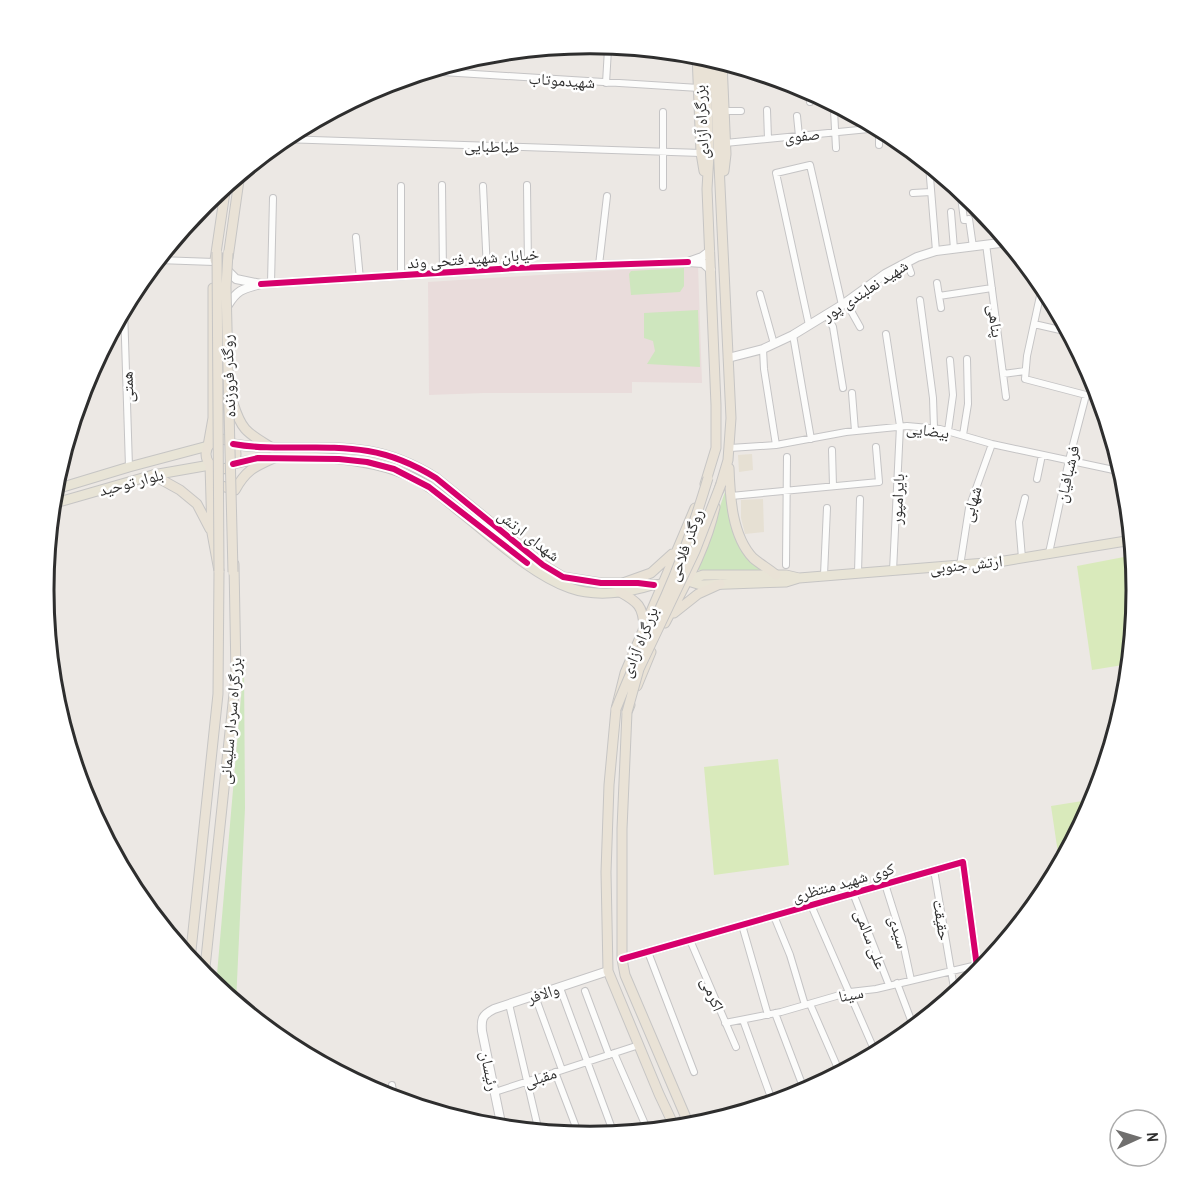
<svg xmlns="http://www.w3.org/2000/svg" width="1180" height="1180" font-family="'Archivo Narrow','Noto Naskh Arabic',sans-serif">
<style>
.education{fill:#e6e0d3}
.medical{fill:#e9dcdb}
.green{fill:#cee6be}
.pitch{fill:#d9eabb}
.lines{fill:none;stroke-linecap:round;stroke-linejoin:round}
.minor-casing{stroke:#c5c4c5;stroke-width:8}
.tertiary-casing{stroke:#c5c4c5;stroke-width:10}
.primary-casing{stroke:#c6c5c4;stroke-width:11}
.trunk-casing{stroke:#c6c5c4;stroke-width:11}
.minor{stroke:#fcfcfb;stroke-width:6}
.tertiary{stroke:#fcfcfb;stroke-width:8}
.primary{stroke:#e8e4d6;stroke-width:9}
.trunk{stroke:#e9e2d6;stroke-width:9}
.trunk-bridge-casing{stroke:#c6c5c4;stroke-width:11;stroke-linecap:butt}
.trunk-bridge{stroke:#e9e2d6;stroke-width:9}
.cycleway-casing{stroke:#fff;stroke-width:10}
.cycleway{stroke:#d6006c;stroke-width:6}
.labels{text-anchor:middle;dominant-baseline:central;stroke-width:5;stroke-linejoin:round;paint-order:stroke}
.street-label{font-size:16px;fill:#2e2e2e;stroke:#fff}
.rim{fill:none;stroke:#2e2e2e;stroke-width:3}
</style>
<rect width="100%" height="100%" fill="#ece8e4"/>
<!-- education -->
<path class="education" d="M752 454 753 470 739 472 738 455Z
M763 499 764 532 745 534 741 518V500Z"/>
<!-- medical -->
<path class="medical" d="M698 265 702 383 632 382V393H484L429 395 428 282Z"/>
<!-- green -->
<path class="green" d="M684 268V286L680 292 631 295 629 274 631 271Z
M698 310 700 367 647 364 655 351 653 341 644 338V313Z
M726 489 741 546 767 572 698 570Z
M244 663 245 808 236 1003 216 986Z"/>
<!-- pitch -->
<path class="pitch" d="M1124 557 1133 623 1129 664 1092 670 1077 566Z
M778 759 789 865 714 875 704 767Z
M1095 799 1062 860H1059L1051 806Z"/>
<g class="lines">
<defs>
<path id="minor" d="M426 71 699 88
M606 83 608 49
M809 90 810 102
M767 110 768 139
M834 110 836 148
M724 111H741
M663 112V187
M797 116 799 136
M879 128V145
M282 139 701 153
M725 143 879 128
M929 165 936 251
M442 185 443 273
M527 185 528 267
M401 186V276
M483 186 487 270
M913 193 931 192
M961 197 964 220 969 219 973 247
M951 212 954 249
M356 237 360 279
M986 244 1006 397
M158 260 214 262
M907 262 911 273
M599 265 607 196
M271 283 273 198
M937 283 939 296 992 288
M760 294 774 344
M939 296 941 308
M920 300 933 398 934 428
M846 302 860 327
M124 308 129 467
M826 314 833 327 843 388
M1034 324 1069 332
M809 325 776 173 810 165 842 305
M886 334 900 426 893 571
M793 335 811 439
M763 349 764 369 776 445
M1003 374 1025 371
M852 393 855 431
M948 431 953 395 950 360
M963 435 968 404 967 359
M730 448 776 445 846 432 907 426 940 429 992 444 1123 472
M832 450 833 486
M1037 479 1042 455
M731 496 879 482 876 447
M1049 553 1069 460 1086 395 1025 379 1027 356 1040 296 1051 298
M1022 558 1019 522 1025 498
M786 565 787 457
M960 566 969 508 992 444
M858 573 860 499
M824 575 827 508
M934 870 955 994
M885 884 902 938 911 980
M853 893 889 985
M811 905 876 1054
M774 916 790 955 805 1005
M742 925 768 1015
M690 940 736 1047
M648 952 694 1072
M897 983 914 1028
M560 988 614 1134
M585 991 609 1055
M535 996 562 1070
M509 1004 539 1132
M810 1004 840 1073
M775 1013 805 1092
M743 1020 773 1103
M725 1023 781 1012 850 992 876 989 977 965
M614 1053 648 1131
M555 1072 579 1135
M392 1085 394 1099
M495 1092 639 1045"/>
<path id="tertiary" d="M710 251 702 257 688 262 703 263 711 270
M261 284 516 268 688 262
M228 305C238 289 243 289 261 284L236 279 228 271
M728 358 763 349 793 335 842 305 885 274 917 257 936 251 1008 242
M622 959 963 862 978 974
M502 1128 482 1031C481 1019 482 1015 494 1009L608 971"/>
<path id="primary" d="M233 444C278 452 323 443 368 451 392 455 415 465 436 478L543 565 563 577 601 583H638L654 585 670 583
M233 464C282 452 368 455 413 478 430 486 444 498 458 510 490 535 532 575 570 588 595 597 627 593 652 585
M53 490 129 467 208 446
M52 504 153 475 210 465
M688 581 701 585 786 582 799 578 998 562 1132 540
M683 582 703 575H786L799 578"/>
<path id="trunk" d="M697 54 701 153 704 171
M705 57 709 154 707 189 716 405V448L705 484
M714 59 731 418 728 460 719 490
M722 62 726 154 724 171
M228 258 240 173
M215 260 226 185
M233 403C242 432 248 433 272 448
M206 454a15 15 0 1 1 30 0a15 15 0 1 1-30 0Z
M208 446 213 418V288
M729 468C730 497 732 536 753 558 760 564 769 569 776 575
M153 475 180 490 197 504 210 529
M213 492 222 486 235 490C246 470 254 467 274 458
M623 583 651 573 672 554
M620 592C638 602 643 606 644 627
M674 613 698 594 720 584
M665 623C685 585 706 549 715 507
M637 686 651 652
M630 705 627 712 622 829V959L625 975 687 1120
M190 960 218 694 219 571 212 533 210 465
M204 977 236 675 234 564
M675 1128 659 1094 608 971 606 872 609 785 616 709 625 673 695 508
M675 1128C679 1119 689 1118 695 1126"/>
</defs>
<!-- minor casing -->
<use href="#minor" class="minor-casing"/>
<!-- tertiary casing -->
<use href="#tertiary" class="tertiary-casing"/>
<!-- primary casing -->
<use href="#primary" class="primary-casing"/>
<!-- trunk casing -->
<use href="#trunk" class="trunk-casing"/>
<!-- minor -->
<use href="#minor" class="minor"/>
<!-- tertiary -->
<use href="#tertiary" class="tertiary"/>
<!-- primary -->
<use href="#primary" class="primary"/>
<!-- trunk -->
<use href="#trunk" class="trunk"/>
<defs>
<path id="trunk-bridge" d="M217 252 219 571
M228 253 226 287 233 572
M616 709C631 670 649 633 666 595 683 557 696 518 708 478
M627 712 639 669 695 551 721 484"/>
</defs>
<!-- trunk-bridge casing -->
<use href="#trunk-bridge" class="trunk-bridge-casing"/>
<!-- trunk-bridge -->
<use href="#trunk-bridge" class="trunk-bridge"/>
<defs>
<path id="cycleway" d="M261 284 516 268 688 262
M233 444C278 452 323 443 368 451 392 455 415 465 436 478L543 565 563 577 601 583H638L654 585
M233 464 258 458 339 459 367 462 394 469 429 487 527 563
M622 959 963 862 978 974"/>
</defs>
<!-- cycleway casing -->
<use href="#cycleway" class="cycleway-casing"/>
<!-- cycleway -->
<use href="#cycleway" class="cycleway"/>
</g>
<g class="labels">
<!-- street labels -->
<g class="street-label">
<text transform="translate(562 80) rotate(4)">شهیدموتاب</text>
<text transform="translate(701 122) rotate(-93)">بزرگراه آزادی</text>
<text transform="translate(802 135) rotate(-6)">صفوی</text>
<text transform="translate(492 146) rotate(2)">طباطبایی</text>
<text transform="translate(473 258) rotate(-4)">خیابان شهید فتحی وند</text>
<text transform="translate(865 290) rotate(-33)">شهید نعلبندی پور</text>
<text transform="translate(996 321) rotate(83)">پناهی</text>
<text transform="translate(228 376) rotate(-92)">روگذر فروزنده</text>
<text transform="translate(127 387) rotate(-92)">همتی</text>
<text transform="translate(928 430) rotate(7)">بیضایی</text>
<text transform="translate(1067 474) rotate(-77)">فرشبافیان</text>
<text transform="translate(131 482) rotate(-15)">بلوار توحید</text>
<text transform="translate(897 499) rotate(-87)">بایرامپور</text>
<text transform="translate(971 504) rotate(-74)">شهابی</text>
<text transform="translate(529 535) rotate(38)">شهدای ارتش</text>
<text transform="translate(685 545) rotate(-70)">روگذر فلاحی</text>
<text transform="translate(966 564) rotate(-6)">ارتش جنوبی</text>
<text transform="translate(639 642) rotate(-68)">بزرگراه آزادی</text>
<text transform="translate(230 721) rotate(-85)">بزرگراه سردار سلیمانی</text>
<text transform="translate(843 882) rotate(-16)">کوی شهید منتظری</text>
<text transform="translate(942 920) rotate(81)">حقیقت</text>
<text transform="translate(899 932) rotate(74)">سیدی</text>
<text transform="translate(871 939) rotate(69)">علی سالمی</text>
<text transform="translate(543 993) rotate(-18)">والافر</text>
<text transform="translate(713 994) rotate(67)">اکرمی</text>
<text transform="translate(851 994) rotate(-11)">سینا</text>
<text transform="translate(490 1071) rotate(79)">رئیسان</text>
<text transform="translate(540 1077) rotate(-18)">مقبلی</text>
</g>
</g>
<!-- crop -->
<path d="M0 0H1180V1180H0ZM54 590a536 536 0 1 1 1072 0a536 536 0 1 1-1072 0Z" fill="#fff" fill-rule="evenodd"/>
<path class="rim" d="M54 590a536 536 0 1 1 1072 0a536 536 0 1 1-1072 0Z"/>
<!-- north arrow -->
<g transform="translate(1138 1138) rotate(86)"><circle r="28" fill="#ffffff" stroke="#ababab" stroke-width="1.5"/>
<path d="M0-4.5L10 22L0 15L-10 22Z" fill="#706f6e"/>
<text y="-9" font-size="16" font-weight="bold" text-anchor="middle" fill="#2e2e2e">N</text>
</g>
</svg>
